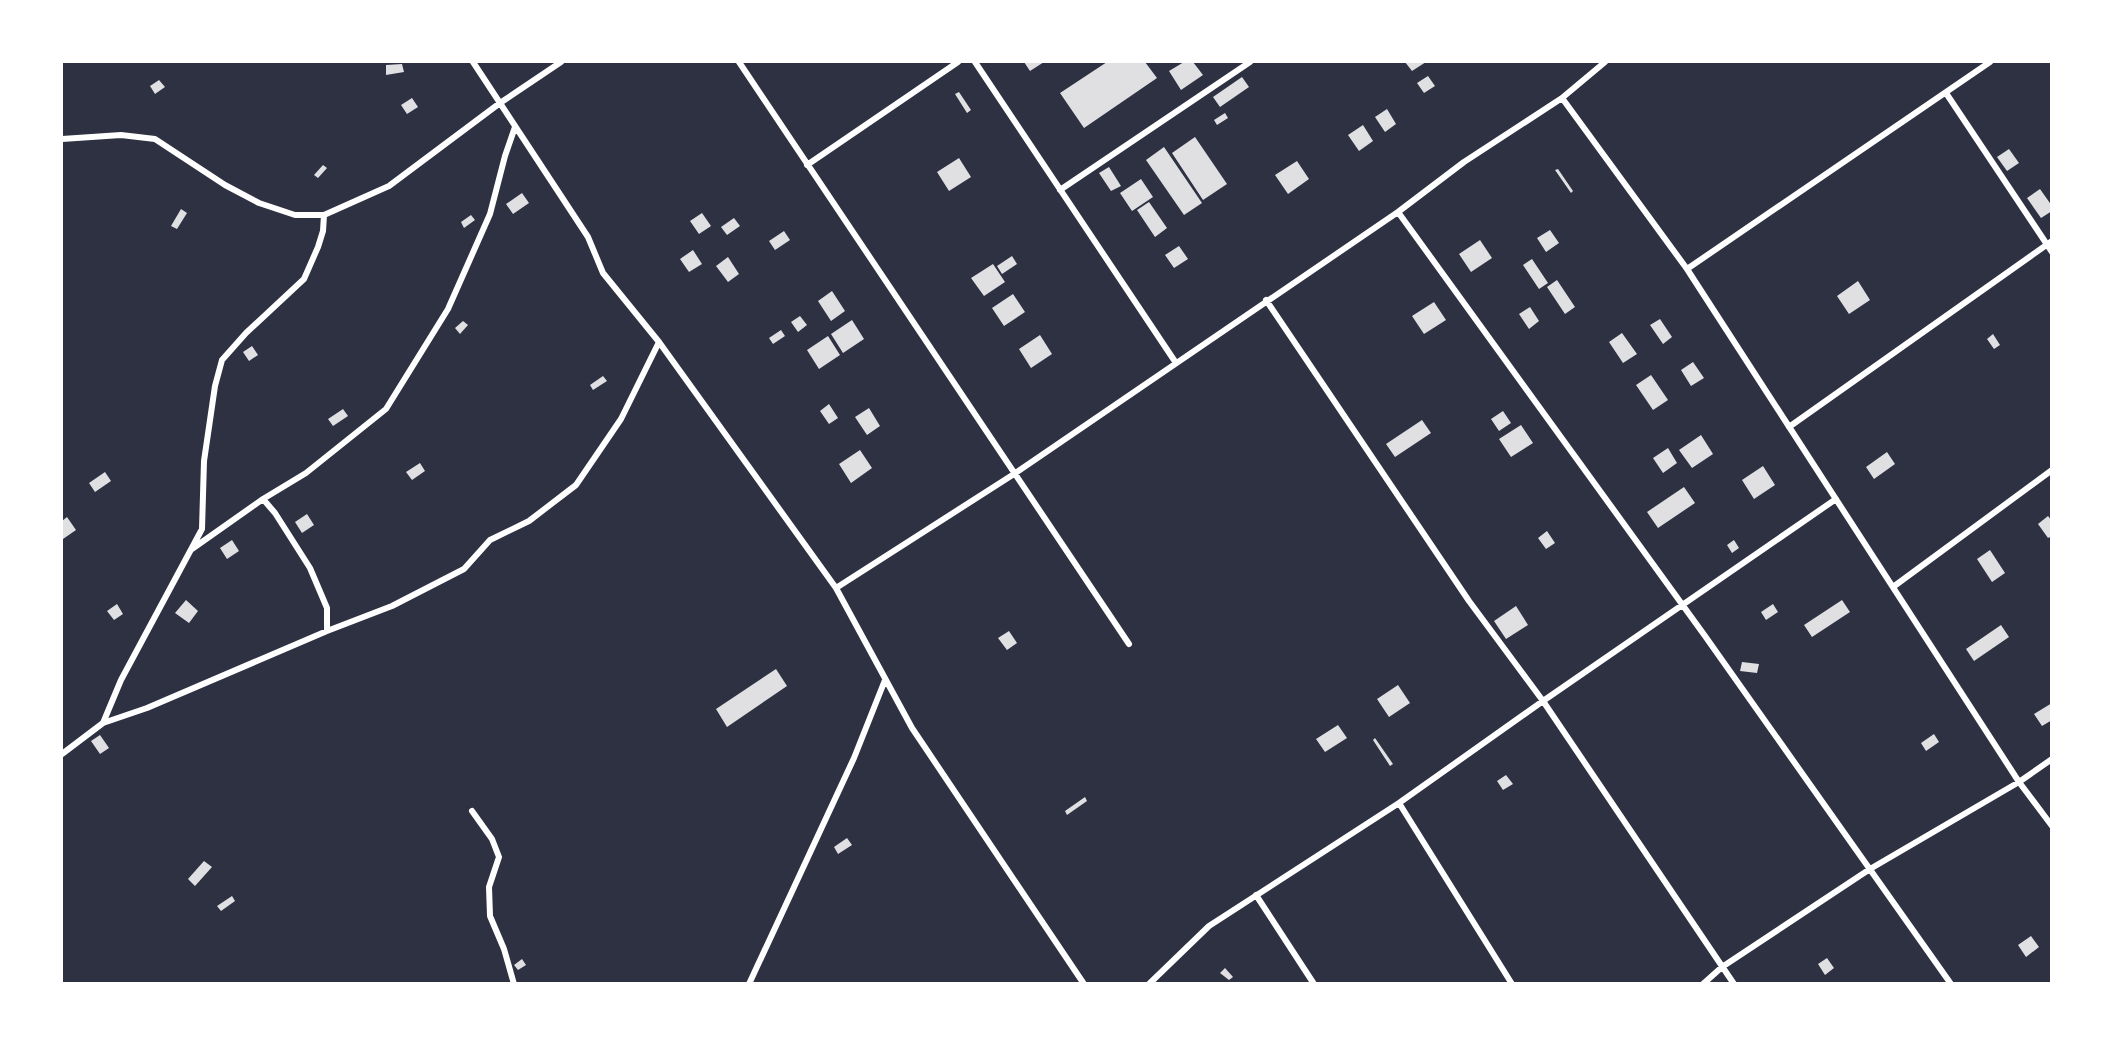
<svg xmlns="http://www.w3.org/2000/svg" width="2113" height="1045" font-family="Manrope,sans-serif">
<style>
.building{fill:#e0e0e3}
.lines{fill:none;stroke-linecap:round;stroke-linejoin:round}
.minor{stroke:#fff;stroke-width:6}
</style>
<rect width="100%" height="100%" fill="#2d3142"/>
<!-- building -->
<path class="building" d="M1024 62H1044L1030 71Z
M1107 62H1145L1157 78 1084 128 1060 93Z
M1184 62H1193L1203 75 1181 90 1169 71Z
M1405 62H1426L1412 71Z
M402 64 404 72 386 75V65Z
M1428 76 1435 86 1424 93 1417 83Z
M1242 77 1249 87 1220 107 1213 97Z
M159 80 165 87 155 94 150 86Z
M959 92 971 110 967 113 955 94Z
M412 98 418 107 407 114 401 105Z
M1387 109 1396 124 1385 132 1375 117Z
M1225 113 1228 118 1217 125 1214 120Z
M1363 125 1373 141 1359 151 1348 135Z
M1195 137 1227 184 1203 200 1172 153Z
M1164 147 1202 203 1184 215 1146 160Z
M2009 149 2019 163 2007 171 1997 157Z
M959 158 971 177 949 191 937 172Z
M1297 161 1309 179 1288 194 1275 175Z
M323 165 327 168 318 178 314 175Z
M1109 167 1121 186 1111 191 1099 173Z
M1558 169 1573 191 1571 193 1555 170Z
M1141 179 1153 197 1132 211 1120 193Z
M2040 189 2052 206V211L2041 218 2027 198Z
M522 193 529 203 513 214 506 204Z
M1149 202 1167 228 1155 237 1137 210Z
M181 209 187 213 177 229 171 226Z
M702 213 711 226 699 234 690 221Z
M471 215 475 220 464 228 461 222Z
M734 218 740 226 727 235 721 227Z
M1550 230 1559 243 1546 252 1537 238Z
M784 231 790 240 775 250 769 241Z
M1480 240 1492 258 1471 272 1459 254Z
M1179 246 1188 259 1174 268 1165 255Z
M693 250 702 264 689 272 680 259Z
M1012 256 1017 264 1002 274 997 266Z
M728 257 739 274 728 282 716 266Z
M1532 259 1548 283 1539 289 1523 265Z
M993 264 1005 282 984 296 971 278Z
M1557 280 1575 307 1565 314 1547 287Z
M1858 281 1870 300 1849 314 1837 296Z
M832 291 845 311 831 321 818 301Z
M1013 294 1025 312 1004 326 992 308Z
M1434 302 1446 320 1424 334 1412 316Z
M1530 307 1539 321 1529 329 1519 314Z
M800 316 807 325 798 332 791 322Z
M1660 319 1672 337 1663 344 1650 325Z
M852 320 864 339 843 353 831 334Z
M463 321 468 325 460 334 455 328Z
M781 330 785 336 773 344 769 338Z
M1622 333 1637 354 1623 363 1609 342Z
M1993 334 2000 345 1994 349 1987 339Z
M1040 335 1052 354 1031 368 1019 349Z
M828 336 840 355 819 369 807 350Z
M252 346 258 355 249 361 243 352Z
M1693 362 1704 378 1691 386 1681 370Z
M1651 375 1668 400 1653 410 1636 385Z
M603 376 607 381 593 390 590 385Z
M829 404 838 418 829 424 820 411Z
M869 408 880 426 867 435 855 417Z
M343 409 348 416 333 426 328 419Z
M1503 411 1511 423 1499 431 1491 419Z
M1422 420 1431 433 1395 457 1386 444Z
M1521 425 1533 443 1511 457 1499 439Z
M1701 435 1713 454 1692 468 1679 450Z
M1668 448 1677 463 1663 473 1653 458Z
M860 450 872 468 851 483 839 464Z
M1887 452 1895 464 1874 479 1866 467Z
M420 463 425 471 412 480 406 472Z
M1763 466 1775 485 1754 499 1742 480Z
M105 472 111 481 95 492 89 483Z
M1684 487 1695 503 1658 528 1647 512Z
M307 514 314 525 302 533 295 522Z
M2048 516 2052 521V536L2048 538 2038 524Z
M67 517 76 530 63 539 62 521Z
M1547 531 1555 543 1546 549 1538 538Z
M232 540 239 551 227 559 220 548Z
M1734 540 1739 548 1732 553 1727 545Z
M1990 550 2005 573 1992 582 1977 559Z
M186 600 198 611 189 623 175 613Z
M1842 600 1850 612 1812 637 1804 625Z
M117 604 123 614 114 620 107 611Z
M1773 604 1778 612 1766 620 1761 612Z
M1516 606 1528 625 1506 639 1494 621Z
M2001 625 2009 637 1974 661 1966 649Z
M1009 631 1017 643 1007 650 998 638Z
M1742 662 1759 664 1757 673 1740 671Z
M776 669 787 686 727 727 716 709Z
M1398 685 1410 703 1389 717 1377 699Z
M2052 703V720L2042 726 2034 714Z
M1338 725 1347 738 1325 752 1316 739Z
M1934 734 1939 742 1926 751 1921 743Z
M100 735 109 748 100 754 91 741Z
M1375 738 1393 764 1390 766 1373 740Z
M1506 775 1513 784 1503 790 1497 781Z
M1085 797 1087 801 1067 815 1065 811Z
M847 838 852 845 838 854 834 847Z
M204 861 212 867 195 886 188 879Z
M232 896 235 901 221 911 217 906Z
M2031 936 2039 947 2026 957 2018 945Z
M1827 958 1834 968 1825 975 1818 964Z
M522 959 526 965 518 970 514 965Z
M1225 968 1233 977 1229 980 1220 973Z"/>
<g class="lines">
<!-- minor -->
<path class="minor" d="M473 62 588 237 603 273 659 342 836 588 912 728 1084 984
M739 62 1129 644
M975 62 1176 363
M1946 93 2052 252
M1562 98 1687 269 2019 782 2052 826
M62 139 121 135 155 139 225 185 259 203 295 215H324
M807 165 958 62
M1060 190 1250 62
M1398 212 1705 636 1951 984
M1687 269 1990 62
M1266 300 1469 601 1543 701 1734 984
M1789 427 2052 241
M263 499 275 513 310 568 327 608V631
M192 549 263 499 306 473 386 409 448 309 490 214 505 156 515 127
M1893 587 2052 470
M836 588 1014 474 1398 212 1464 162 1562 98 1605 62
M103 723 121 680 202 529 204 461 215 386 222 360 246 333 304 279 318 247 323 231 324 215 389 186 500 103 561 62
M62 754 103 723 147 708 327 631 392 606 464 569 490 540 529 521 576 485 621 419 659 342
M1399 803 1512 984
M472 811 492 839 499 857 489 887 490 916 504 949 514 984
M1256 895 1314 984
M749 984 854 758 885 680
M1149 984 1209 926 1399 803 1543 701 1836 499
M1703 984 1722 967 1870 869 2019 782 2052 759"/>
</g>
<!-- border -->
<rect width="2113" height="1045" fill="none" stroke="#ffffff" stroke-width="126"/>
</svg>
